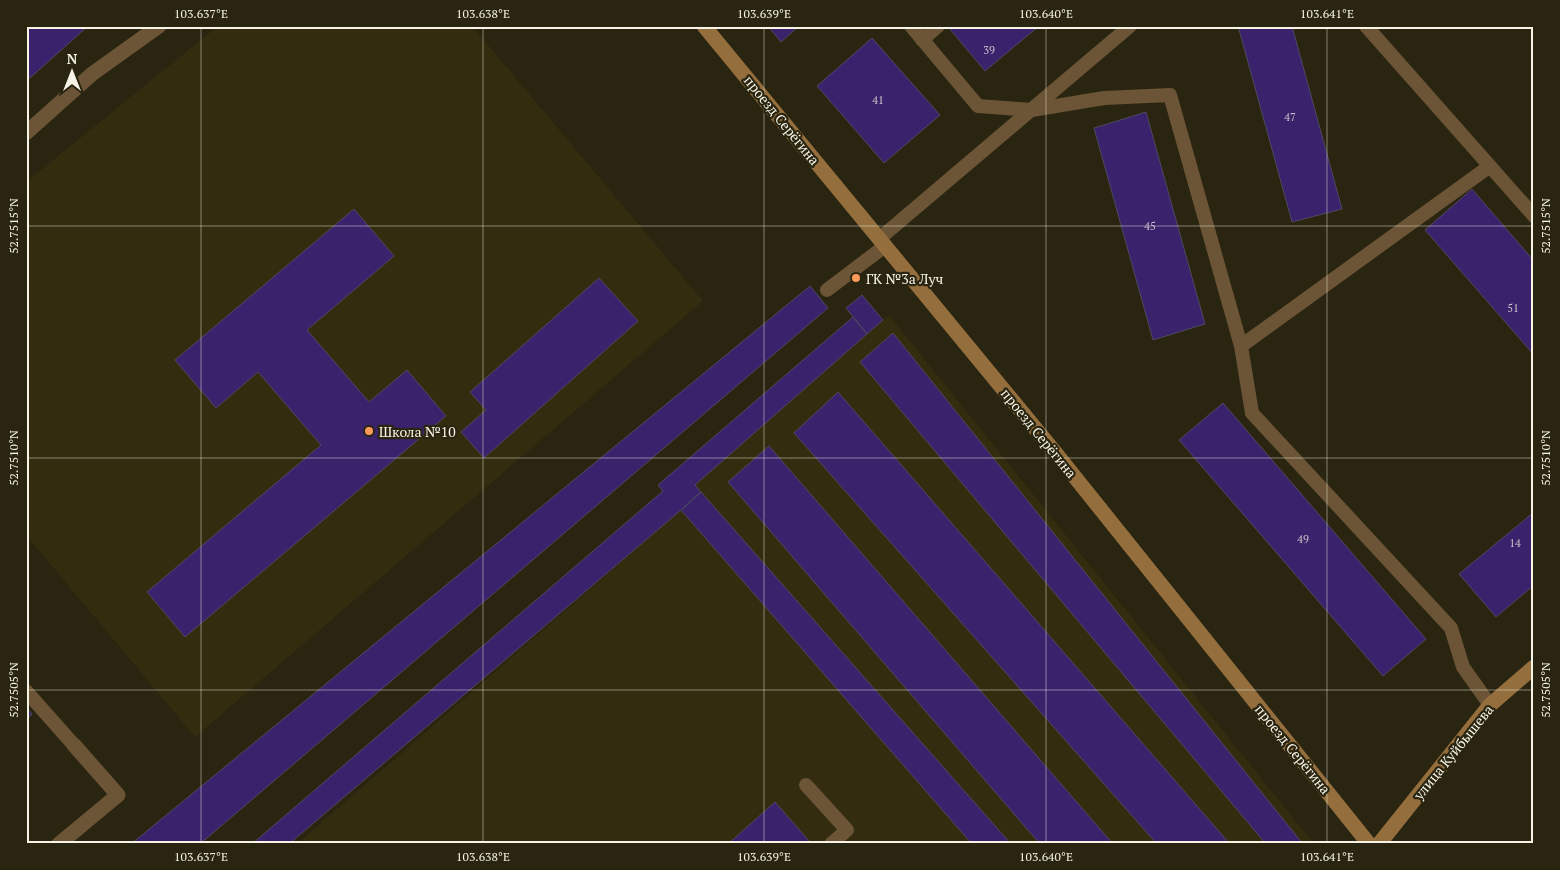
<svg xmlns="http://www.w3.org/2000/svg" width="1560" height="870" font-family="'PT Serif',serif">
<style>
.built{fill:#332c0f}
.building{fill:#3a226c;stroke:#4e4a5f}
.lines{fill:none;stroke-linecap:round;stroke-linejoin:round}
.lane{stroke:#6c5436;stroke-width:14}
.street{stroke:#6c5436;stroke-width:15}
.secondary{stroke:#946e3d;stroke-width:15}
.ticks{fill:none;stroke:#f7f4e7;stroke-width:1;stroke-opacity:0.45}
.poi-dot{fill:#ff9b5a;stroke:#2a2510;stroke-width:2}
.labels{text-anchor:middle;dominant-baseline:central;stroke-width:4.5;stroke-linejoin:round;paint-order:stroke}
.number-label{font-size:11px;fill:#c8c0c8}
.street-label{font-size:14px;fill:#f7f4e7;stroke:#2a2510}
.poi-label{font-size:14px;fill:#f7f4e7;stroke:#2a2510;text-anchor:start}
.neatline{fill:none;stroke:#f7f4e7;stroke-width:2}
.ticks-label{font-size:12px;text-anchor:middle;fill:#f7f4e7}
</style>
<rect width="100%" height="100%" fill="#2a2510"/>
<!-- built -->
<path class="built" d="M218 26H472L703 301 195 737 26 535V182Z
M889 315 1314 844H297L681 510 700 492 695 485Z"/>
<!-- building -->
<path class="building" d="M26 26H88L30 78 26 74Z
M768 26H799L781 42Z
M952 26H1039L985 71 949 28Z
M1238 26H1292L1342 209 1292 222Z
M872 38 940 115 884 163 817 86Z
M1146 112 1205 324 1153 340 1094 128Z
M1472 189 1534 261V355L1425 230Z
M354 209 394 256 307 330 369 402 407 370 446 416 185 637 147 592 321 445 258 372 216 408 175 360Z
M599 278 638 321 484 458 461 432 486 410 470 392Z
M810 286 828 308 200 844H131Z
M862 295 883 320 867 334 846 308Z
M853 317 867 334 695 485 701 492 681 510 289 844H252L663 491 658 485Z
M893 333 1303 844H1266L860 362Z
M838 392 1230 844H1157L794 433Z
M1223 403 1426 639 1383 676 1179 440Z
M769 446 1113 844H1040L728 482Z
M701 492 1011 844H972L681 510Z
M1534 512V585L1496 617 1459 574Z
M26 707 32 714 26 720Z
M775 802 809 841 806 844H728Z"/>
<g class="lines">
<!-- lane -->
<path class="lane" d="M911 26 978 106 1032 110 1104 98 1170 95 1241 346 1252 413 1451 628 1463 667 1490 705
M1366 26 1534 216
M922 40 938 26
M879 239 1130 26
M827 290 885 246
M1241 346 1490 166
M26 691 81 753
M806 785 847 830 831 844"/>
<!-- street -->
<path class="street" d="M26 133 92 74 159 26
M59 844 118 795 74 745"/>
<!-- secondary -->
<path class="secondary" d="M704 26 1054 451 1369 844
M1379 844 1490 705 1534 667"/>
</g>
<!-- ticks -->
<path class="ticks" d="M201 26V844M483 26V844M764 26V844M1046 26V844M1327 26V844M26 226H1534M26 458H1534M26 690H1534"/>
<!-- markers -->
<g class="poi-dot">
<circle cx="856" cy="278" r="5"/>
<circle cx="369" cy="431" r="5"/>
</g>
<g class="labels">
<!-- number labels -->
<g class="number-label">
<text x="989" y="50">39</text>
<text x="878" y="100">41</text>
<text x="1290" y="117">47</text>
<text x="1150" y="226">45</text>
<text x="1513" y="308">51</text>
<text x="1303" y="539">49</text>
<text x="1515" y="543">14</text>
</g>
<!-- street labels -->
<g class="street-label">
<text transform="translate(782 120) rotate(51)">проезд Серёгина</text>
<text transform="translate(1039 433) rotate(51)">проезд Серёгина</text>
<text transform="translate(1293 749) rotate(51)">проезд Серёгина</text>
<text transform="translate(1453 752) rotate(-51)">улица Куйбышева</text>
</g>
<!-- poi labels -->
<g class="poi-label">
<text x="866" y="278">ГК №3а Луч</text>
<text x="379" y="431">Школа №10</text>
</g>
</g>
<!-- border -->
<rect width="1560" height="870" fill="none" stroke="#2a2510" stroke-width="55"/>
<!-- north arrow -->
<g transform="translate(72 72)" stroke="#2a2510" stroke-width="4" paint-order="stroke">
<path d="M0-4L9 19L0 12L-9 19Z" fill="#f7f4e7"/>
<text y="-8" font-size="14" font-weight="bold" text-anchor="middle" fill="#f7f4e7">N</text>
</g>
<rect x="28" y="28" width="1504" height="814" class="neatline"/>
<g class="ticks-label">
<text x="201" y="18">103.637°E</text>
<text x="483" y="18">103.638°E</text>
<text x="764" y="18">103.639°E</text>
<text x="1046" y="18">103.640°E</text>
<text x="1327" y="18">103.641°E</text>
<text transform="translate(14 226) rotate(-90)" y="4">52.7515°N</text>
<text transform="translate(1546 226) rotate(-90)" y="4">52.7515°N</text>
<text transform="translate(14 458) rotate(-90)" y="4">52.7510°N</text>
<text transform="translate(1546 458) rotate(-90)" y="4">52.7510°N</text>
<text transform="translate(14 690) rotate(-90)" y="4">52.7505°N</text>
<text transform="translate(1546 690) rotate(-90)" y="4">52.7505°N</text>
<text x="201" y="861">103.637°E</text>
<text x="483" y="861">103.638°E</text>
<text x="764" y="861">103.639°E</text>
<text x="1046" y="861">103.640°E</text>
<text x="1327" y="861">103.641°E</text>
</g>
</svg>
